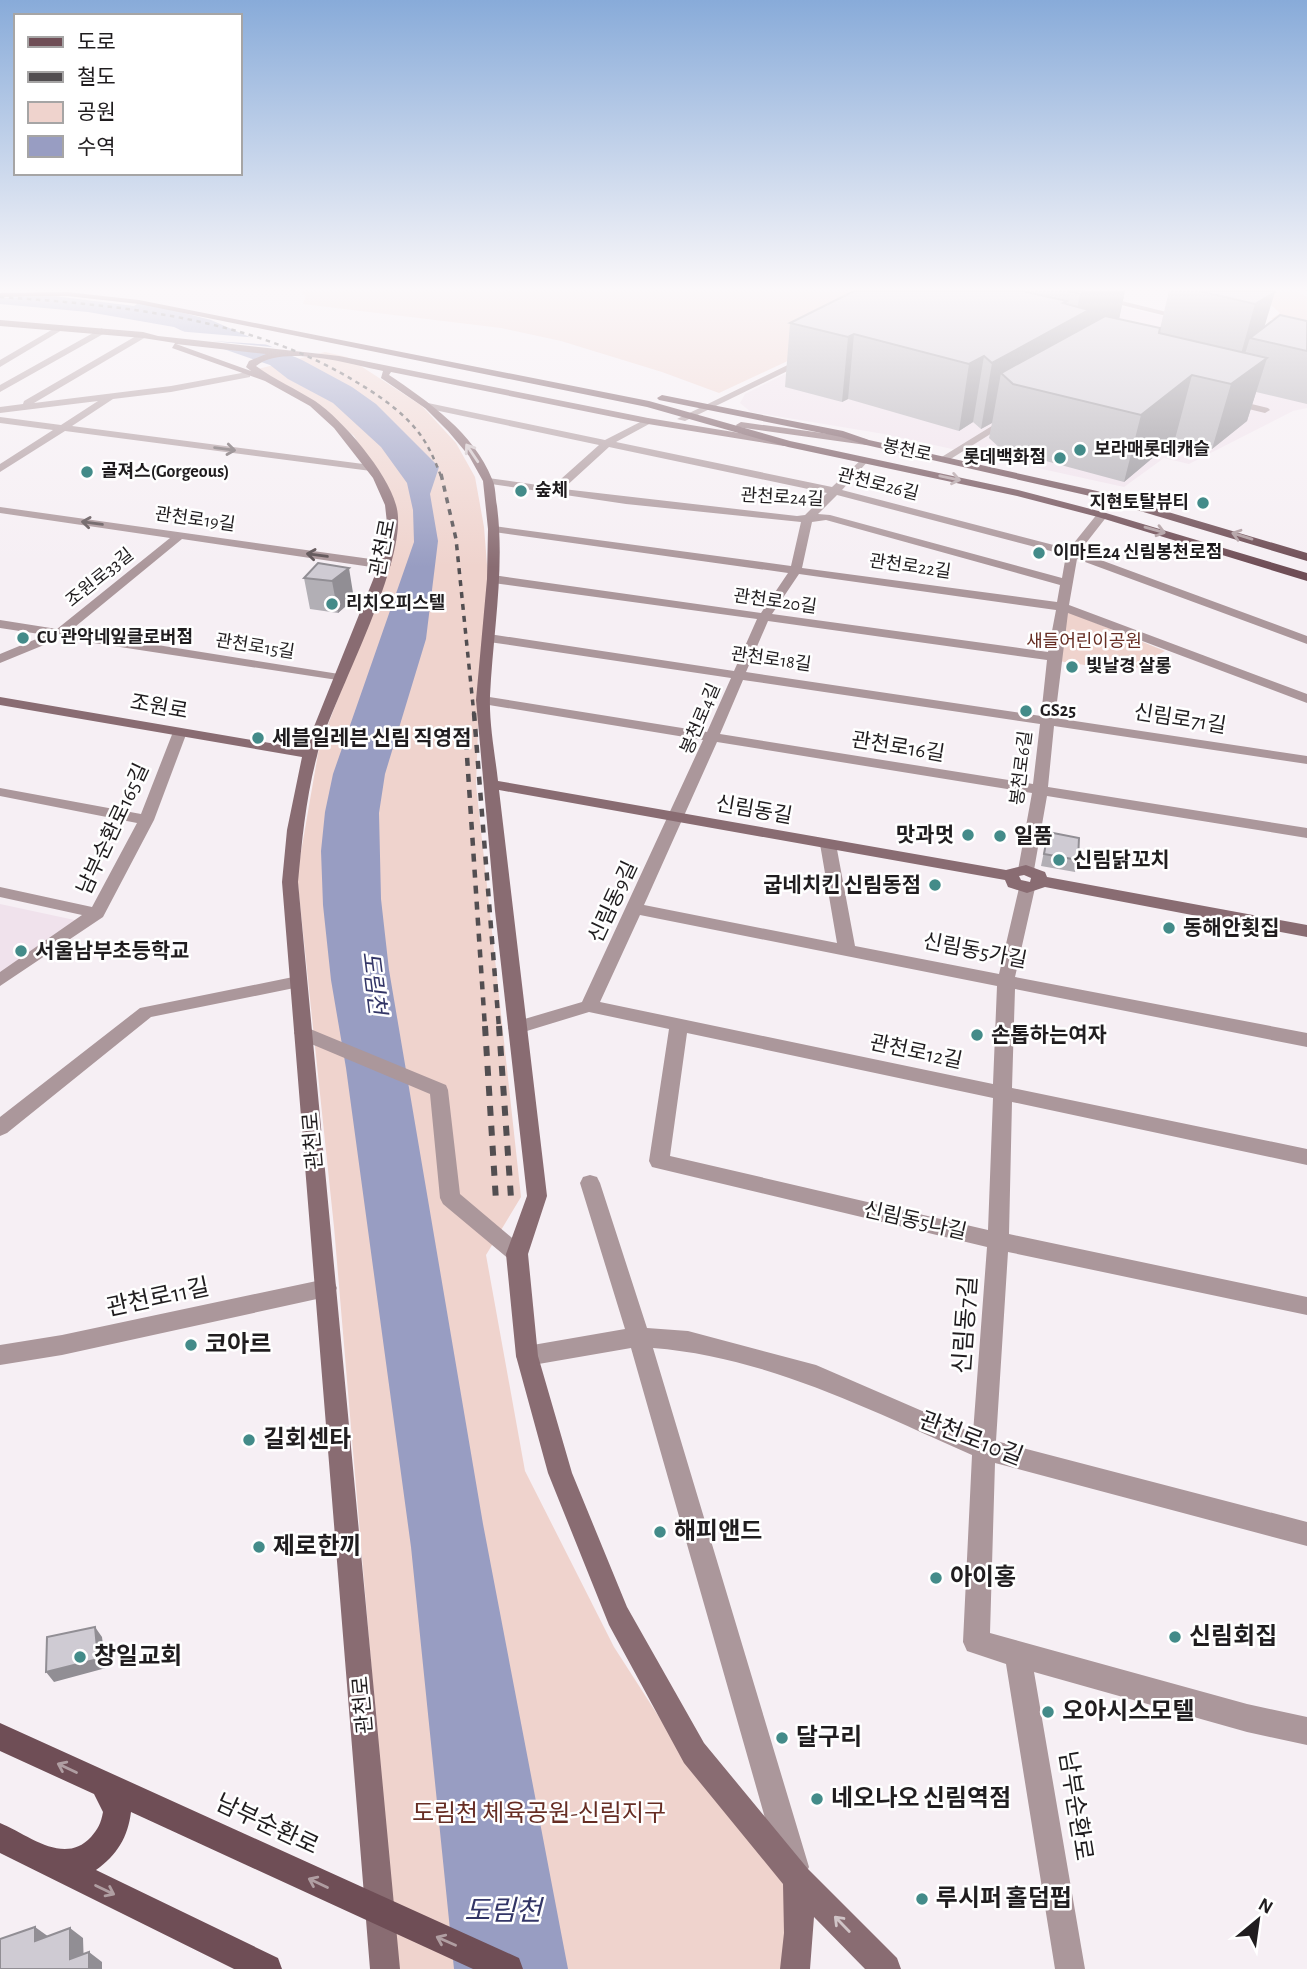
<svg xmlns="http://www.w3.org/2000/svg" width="1307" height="1969" font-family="'Alegreya Sans','Noto Sans KR',sans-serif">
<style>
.built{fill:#f0e2ec}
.green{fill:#efd3cd}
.water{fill:#989dc2}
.pier{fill:#f6eff4}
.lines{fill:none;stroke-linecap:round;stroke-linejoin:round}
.street{fill:#ab979b;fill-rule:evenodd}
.secondary{fill:#896c72;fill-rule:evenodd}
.primary{fill:#6f4e56;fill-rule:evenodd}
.rail-far3{stroke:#524e51;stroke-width:2.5;stroke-dasharray:4.5 4.5;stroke-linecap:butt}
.rail-far2{stroke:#524e51;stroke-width:3.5;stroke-dasharray:6 6;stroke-linecap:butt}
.rail-far1{stroke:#524e51;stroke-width:4.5;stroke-dasharray:8 8;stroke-linecap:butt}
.rail{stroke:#524e51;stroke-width:6;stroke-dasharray:10 10;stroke-linecap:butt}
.wall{fill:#b2afb5}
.shaded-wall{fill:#918e94}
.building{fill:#cfcbd3;stroke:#918e94;stroke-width:2}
.oneway{stroke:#5f5457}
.oneway2{stroke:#d0c4c7}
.oneway3{stroke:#b09ea2}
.poi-dot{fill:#438b89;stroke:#fff;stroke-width:2.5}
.labels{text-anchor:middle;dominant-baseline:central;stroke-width:5;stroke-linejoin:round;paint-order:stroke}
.far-poi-label{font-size:18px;font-weight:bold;fill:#201d1f;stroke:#fff;text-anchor:start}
.far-street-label{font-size:18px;fill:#201d1f;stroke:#fff}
.far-park-label{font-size:18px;fill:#662d23;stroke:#fff}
.street-label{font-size:21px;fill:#201d1f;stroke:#fff}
.poi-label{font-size:21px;font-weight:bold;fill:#201d1f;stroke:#fff;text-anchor:start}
.water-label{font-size:23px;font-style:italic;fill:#323566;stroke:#fff}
.near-street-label{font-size:24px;fill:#201d1f;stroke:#fff}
.near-poi-label{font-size:24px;font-weight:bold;fill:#201d1f;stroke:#fff;text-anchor:start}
.near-park-label{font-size:24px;fill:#662d23;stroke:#fff}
.near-water-label{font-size:28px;font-style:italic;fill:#323566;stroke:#fff}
</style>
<rect width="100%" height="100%" fill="#f6eff4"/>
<!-- built -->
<path class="built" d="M953 291H1052L1307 349V408L1293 411 1189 464 1164 458 1124 487 884 434 751 412 740 403 745 394Z
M0 904 84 922 0 980Z"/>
<!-- green -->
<path class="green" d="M300 291H937L719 393 662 372 561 341 501 328 303 304 306 296Z
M1230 291H1296L1307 297V325L1271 319 1280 313 1272 306Z
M325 352 347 357 422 406 456 443 475 477 484 527 488 577 480 675 476 785 521 1197 486 1255 525 1471 614 1647 686 1759 785 1880 787 1969H397L334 1227 297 875 319 748 362 636 396 527 392 501 354 436 317 404 246 372Z
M1066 611 1165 651 1145 662 1143 668 1107 664 1105 668 1058 661Z"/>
<!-- water -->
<path class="water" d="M0 291H84L118 296 211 320 302 360 352 387 376 404 439 467 430 494 438 541 426 639 385 774 379 813 381 899 389 970 483 1524 568 1969H454L411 1547 346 1068 331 980 323 905 321 851 325 812 333 774 414 542 413 510 407 483 381 447 333 403 288 379 270 365 212 345 174 327 88 312 0 304Z"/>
<!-- pier -->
<path class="pier" d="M0 291H113L146 298 134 306 54 296 0 298Z
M176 331 258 338 274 345 212 341 281 348 301 357 208 347Z"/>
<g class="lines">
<!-- street -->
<path class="street" d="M1064 291H1081L1191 318 1187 321Z
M60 325 67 327 0 367V360Z
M102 328 105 333 0 392V385Z
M143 332 146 337 34 403 171 386 247 372 250 373V377L171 392 113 399 72 426 371 465 376 468 371 471 65 431 0 472V464L53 430 0 423V417L61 425 98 401 0 413V407L23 404 24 401Z
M806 356 814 358 685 421 677 419Z
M1231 399 1268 408 1270 410 1265 413 1228 404V400Z
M428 403 605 440 648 418 653 421 651 423 616 442 832 487 864 457 869 460 842 490 1069 549 1098 513H1106L1108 515 1079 552 1307 636V644L1077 559 1069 605 1307 694V703L1068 613 1055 718 1307 756V764L1054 726 1048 787 1307 828V838L1047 796 1034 870 1026 875 1018 870 1032 793 717 742 644 905 837 943 820 844 828 839 836 844 855 946 999 974 1019 888 1027 883 1035 888 1015 977 1307 1033V1047L1015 989 1012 1088 1307 1149V1165L1012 1102 1009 1234 1307 1297V1315L1008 1252 996 1441 1307 1522V1546L995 1463 990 1633 1247 1704 1307 1717V1745L1247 1732 1034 1672 1085 1969H1055L1006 1664 967 1651 963 1642 972 1455C870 1410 767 1357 653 1348L809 1867 804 1877 794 1882 784 1877 779 1867 631 1348 527 1366 519 1363 516 1356 519 1349 527 1346 625 1329 580 1183 583 1177 590 1175 597 1177 600 1183 647 1328 688 1331 816 1365 973 1433 987 1247 652 1167 649 1161 669 1029 589 1012 517 1034 511 1033 508 1028 511 1023 582 1002 703 740 483 704 476 700 483 696 707 732 731 678 489 642 483 638 489 634 734 671 757 619 493 583 487 579 493 575 761 613 788 573 494 532 488 529 494 526 791 566 801 522 626 504 484 483V479L488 478 552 487 599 445 425 408 423 406ZM609 447 827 493 805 515 797 516 563 489ZM837 495 1066 555 1062 578 830 515 818 514ZM826 520 1060 585 1057 602 802 568 812 522ZM799 574 1056 610 1048 652 772 614ZM768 621 1047 660 1041 716 746 672ZM743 680 1040 724 1033 784 720 734ZM640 915 997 986 993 1084 600 1002ZM687 1033 993 1098 988 1230 670 1156Z
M1008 416 1016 418 949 460 940 458Z
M0 507 385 561 391 565 385 569 182 539 70 631 339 674 346 678 344 681 61 638 0 663V654L46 635 0 628V620L57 629 170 538 0 513Z
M180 728 187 732 154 820 103 917 0 986V972L82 915 0 897V887L92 907 137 823 0 796V788L141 814 173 732Z
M298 976 304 978 307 982 304 986 151 1017 7 1133 0 1136V1117L140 1008Z
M303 1026 446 1085 448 1090 460 1194 524 1248 528 1254 524 1260 517 1263 510 1260 443 1204 440 1198 430 1094 297 1038 294 1033 297 1028Z
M326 1279 334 1281 337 1288 334 1295 326 1297 62 1355 0 1365V1345L62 1335Z"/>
<!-- secondary -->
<path class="secondary" d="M0 320 143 332 158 336 339 356 648 418 788 441V445L784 446 648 424 391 372 389 375C429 402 474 433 492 479 496 487 495 497 497 506 505 569 493 633 490 696 489 724 495 754 498 781L1006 870 1026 865 1045 872 1047 877 1307 925V937L1045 887 1027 893 1008 887 1005 880 499 790 547 1196 528 1254 538 1356 572 1473 627 1607 704 1743 808 1869 897 1958 901 1969H865L814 1917 810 1969H780L784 1933 783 1884 684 1763 609 1625 548 1473 516 1356 506 1254 527 1196 495 911 476 700 487 579 488 529 483 481 469 456 448 431 425 408 381 378 383 371C350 364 283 344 256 366 275 380 296 389 315 401 343 420 387 472 396 505 412 557 332 698 317 756 306 797 302 840 298 882L400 1969H370L282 882 287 830 302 757 0 705V697L305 749 379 565 387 523 385 505 373 478 334 428 310 406 265 381 172 348 175 343 143 338 0 326ZM176 344 266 354 249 361 246 367 251 371ZM1024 875 1031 878 1030 882 1021 880 1019 876Z
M741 422 866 439 871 442 866 445 737 427 736 425Z"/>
<!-- primary -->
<path class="primary" d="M67 292 139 300 649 401 790 441 1018 490 1106 513 1307 573V581L1098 517 1017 496 788 447 647 407 139 304 67 296 0 297V293Z
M662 395 843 431 869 440 1097 491 1307 553V561L1090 496 866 445 841 437 659 400 657 398Z
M0 1723 519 1958 523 1969H473L131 1812C128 1837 117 1855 96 1870L278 1958 282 1969H234L0 1853V1823C29 1835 64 1866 91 1837 98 1829 101 1823 103 1812L94 1794 0 1751Z"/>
<!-- rail-far3 -->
<path class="rail-far3" d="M0 297C121 305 253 318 358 383 380 396 404 413 419 433 429 446 435 461 441 476"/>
<!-- rail-far2 -->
<path class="rail-far2" d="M441 474 456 539 474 715"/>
<!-- rail-far1 -->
<path class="rail-far1" d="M474 713 499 1028
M465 726 485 1028"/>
<!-- rail -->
<path class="rail" d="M485 1026 496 1201
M499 1026 511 1198"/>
</g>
<!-- wall -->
<path class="wall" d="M854 291H1125L1119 319 1159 333 1169 291H1273L1264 328 1307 321V404L1256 392 1247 421 1212 449 1175 439 1124 482 1001 449 989 438 992 423 981 429 973 422 959 431 848 399 842 402 785 387 790 323Z
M318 563 354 599 338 613 310 609 304 578Z
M1048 832 1078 860 1075 872 1041 866Z"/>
<!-- shaded-wall -->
<path class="shaded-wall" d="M1086 291H1125L1117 329 1001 373 992 423 981 429 992 363 1063 303 1067 301 1062 325 1076 317 1080 294Z
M1275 292 1260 341 1250 338 1244 357 1239 361 1255 304Z
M854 334 848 399 842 402 848 337Z
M984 356 973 422 959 431 969 364Z
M1267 358 1247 421 1212 449 1231 384Z
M1192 375 1175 439 1124 482 1141 415Z
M349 568 354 599 338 613 332 581Z
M95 1627 102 1637 106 1668 54 1682 46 1672Z
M35 1927 49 1937 35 1941Z
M70 1928 83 1938 84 1968 70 1959Z
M89 1952 102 1962V1969H89Z"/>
<!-- building -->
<path class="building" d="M854 291H1022L1067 301 1063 303 1089 310 992 363 984 356 969 364 854 334 848 337 790 323Z
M1068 291H1086L1080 294Z
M1199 291H1273L1275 292 1255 304Z
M1280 315 1307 321V351L1250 338Z
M1105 316 1160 328 1159 333 1267 358 1231 384 1192 375 1141 415 1013 384 1001 373Z
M318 563 349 568 332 581 304 578Z
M1048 832 1079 838 1078 860 1044 854Z
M95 1627 98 1659 46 1672 47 1637Z
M35 1927V1941L70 1928V1959L89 1952V1969H0V1939Z"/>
<!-- one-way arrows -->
<defs><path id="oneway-shaft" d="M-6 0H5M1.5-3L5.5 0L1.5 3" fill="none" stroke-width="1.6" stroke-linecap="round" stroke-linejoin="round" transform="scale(1.75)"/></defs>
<g class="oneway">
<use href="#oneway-shaft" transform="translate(225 449) rotate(7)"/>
<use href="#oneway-shaft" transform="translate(92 523) rotate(-172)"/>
<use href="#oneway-shaft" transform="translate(317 555) rotate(-172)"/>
</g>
<g class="oneway2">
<use href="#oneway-shaft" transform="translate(472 453) rotate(-124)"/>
<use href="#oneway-shaft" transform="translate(842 1924) rotate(-134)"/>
</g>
<g class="oneway3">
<use href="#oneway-shaft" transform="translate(950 478) rotate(12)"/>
<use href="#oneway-shaft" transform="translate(1155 530) rotate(16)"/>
<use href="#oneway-shaft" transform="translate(1242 536) rotate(-163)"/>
<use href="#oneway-shaft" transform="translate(67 1768) rotate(-155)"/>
<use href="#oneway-shaft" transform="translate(318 1883) rotate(-155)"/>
<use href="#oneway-shaft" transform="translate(105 1890) rotate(26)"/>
<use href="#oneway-shaft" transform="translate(446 1941) rotate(-156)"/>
</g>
<!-- sky -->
<linearGradient id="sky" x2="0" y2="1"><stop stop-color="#88abd9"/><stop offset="0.51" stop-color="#fbf8fa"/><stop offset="1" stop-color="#fbf8fa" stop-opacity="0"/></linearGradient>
<rect width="1307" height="567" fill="url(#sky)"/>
<!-- markers -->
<g class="poi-dot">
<circle cx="1080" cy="450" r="7"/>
<circle cx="1060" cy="458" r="7"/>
<circle cx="87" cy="472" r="7"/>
<circle cx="521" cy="491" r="7"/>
<circle cx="1203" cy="503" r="7"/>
<circle cx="1039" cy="553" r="7"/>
<circle cx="332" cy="604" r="7"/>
<circle cx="23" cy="638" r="7"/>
<circle cx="1072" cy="667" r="7"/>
<circle cx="1026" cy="711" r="7"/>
<circle cx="258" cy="738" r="7"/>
<circle cx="968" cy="835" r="7"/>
<circle cx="1000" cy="836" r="7"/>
<circle cx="1059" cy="860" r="7"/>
<circle cx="935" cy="885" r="7"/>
<circle cx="1169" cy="928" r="7"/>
<circle cx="21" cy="951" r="7"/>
<circle cx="977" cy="1035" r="7"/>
<circle cx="191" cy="1345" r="7"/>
<circle cx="249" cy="1440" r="7"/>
<circle cx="660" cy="1532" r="7"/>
<circle cx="259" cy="1547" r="7"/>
<circle cx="936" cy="1578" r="7"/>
<circle cx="1175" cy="1637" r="7"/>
<circle cx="80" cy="1657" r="7"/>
<circle cx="1048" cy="1712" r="7"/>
<circle cx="782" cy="1738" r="7"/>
<circle cx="817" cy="1799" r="7"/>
<circle cx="922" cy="1899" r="7"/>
</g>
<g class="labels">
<!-- far-poi labels -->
<g class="far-poi-label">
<text x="1094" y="450">보라매롯데캐슬</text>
<text x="1046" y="458" text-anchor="end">롯데백화점</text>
<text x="101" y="472">골져스(Gorgeous)</text>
<text x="535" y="491">숲체</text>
<text x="1189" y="503" text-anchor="end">지현토탈뷰티</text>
<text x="1053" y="553">이마트24 신림봉천로점</text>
<text x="346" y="604">리치오피스텔</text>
<text x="37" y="638">CU 관악네잎클로버점</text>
<text x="1086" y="667">빛날경 살롱</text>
<text x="1040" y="711">GS25</text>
</g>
<!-- far-street labels -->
<g class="far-street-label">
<text transform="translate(907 451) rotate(12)">봉천로</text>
<text transform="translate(878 485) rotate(14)">관천로26길</text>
<text transform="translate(782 498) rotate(3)">관천로24길</text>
<text transform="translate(195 520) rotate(8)">관천로19길</text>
<text transform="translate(910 567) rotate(8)">관천로22길</text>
<text transform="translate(100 578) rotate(-39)">조원로33길</text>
<text transform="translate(775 602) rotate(8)">관천로20길</text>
<text transform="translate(255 647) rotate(9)">관천로15길</text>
<text transform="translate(771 660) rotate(8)">관천로18길</text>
<text transform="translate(701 719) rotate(-67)">봉천로4길</text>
<text transform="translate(1022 768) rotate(-83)">봉천로6길</text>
</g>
<!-- far-park labels -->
<g class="far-park-label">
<text x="1084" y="642">새들어린이공원</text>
</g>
<!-- street labels -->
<g class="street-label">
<text transform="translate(383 548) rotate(-79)">관천로</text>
<text transform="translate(159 707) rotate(10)">조원로</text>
<text transform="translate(1180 719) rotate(9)">신림로71길</text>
<text transform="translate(898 747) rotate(9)">관천로16길</text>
<text transform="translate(754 810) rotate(10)">신림동길</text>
<text transform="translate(113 829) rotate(-65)">남부순환로165길</text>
<text transform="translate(613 902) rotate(-65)">신림동9길</text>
<text transform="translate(975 951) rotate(11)">신림동5가길</text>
<text transform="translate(916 1052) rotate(12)">관천로12길</text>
<text transform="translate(313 1141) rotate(-95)">관천로</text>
<text transform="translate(915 1221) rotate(13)">신림동5나길</text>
<text transform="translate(363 1705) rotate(-95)">관천로</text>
</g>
<!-- poi labels -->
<g class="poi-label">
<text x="272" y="738">세블일레븐 신림 직영점</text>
<text x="954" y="835" text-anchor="end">맛과멋</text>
<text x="1014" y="836">일품</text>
<text x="1073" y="860">신림닭꼬치</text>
<text x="921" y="885" text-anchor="end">굽네치킨 신림동점</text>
<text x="1183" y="928">동해안횟집</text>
<text x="35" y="951">서울남부초등학교</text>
<text x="991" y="1035">손톱하는여자</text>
</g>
<!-- water labels -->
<g class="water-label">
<text transform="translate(373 983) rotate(83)">도림천</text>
</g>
<!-- near-street labels -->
<g class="near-street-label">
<text transform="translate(158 1298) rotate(-12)">관천로11길</text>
<text transform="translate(966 1325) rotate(-86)">신림동7길</text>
<text transform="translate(971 1439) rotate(21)">관천로10길</text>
<text transform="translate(1075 1806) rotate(81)">남부순환로</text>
<text transform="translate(267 1825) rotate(25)">남부순환로</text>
</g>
<!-- near-poi labels -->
<g class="near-poi-label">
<text x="205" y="1345">코아르</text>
<text x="263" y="1440">길회센타</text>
<text x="674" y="1532">해피앤드</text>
<text x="273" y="1547">제로한끼</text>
<text x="950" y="1578">아이홍</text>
<text x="1189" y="1637">신림회집</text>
<text x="94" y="1657">창일교회</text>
<text x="1062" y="1712">오아시스모텔</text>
<text x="796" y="1738">달구리</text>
<text x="831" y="1799">네오나오 신림역점</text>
<text x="936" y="1899">루시퍼 홀덤펍</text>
</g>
<!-- near-park labels -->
<g class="near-park-label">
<text x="539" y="1814">도림천 체육공원-신림지구</text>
</g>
<!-- near-water labels -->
<g class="near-water-label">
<text x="503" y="1912">도림천</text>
</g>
</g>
<!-- legend -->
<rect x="14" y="14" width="228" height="161" fill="#ffffff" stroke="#a6a5a5" stroke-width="2"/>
<rect x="28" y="37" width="35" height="10" fill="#6f4e56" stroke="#a6a5a5" stroke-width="2"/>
<text x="77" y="49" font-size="21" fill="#201d1f">도로</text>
<rect x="28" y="72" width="35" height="10" fill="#524e51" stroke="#a6a5a5" stroke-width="2"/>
<text x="77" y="84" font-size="21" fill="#201d1f">철도</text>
<rect x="28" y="102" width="35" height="21" fill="#efd3cd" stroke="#a6a5a5" stroke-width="2"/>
<text x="77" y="119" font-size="21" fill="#201d1f">공원</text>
<rect x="28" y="136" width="35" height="21" fill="#989dc2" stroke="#a6a5a5" stroke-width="2"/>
<text x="77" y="154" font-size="21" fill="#201d1f">수역</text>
<!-- north arrow -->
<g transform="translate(1258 1920) rotate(29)" stroke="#ffffff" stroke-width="5" paint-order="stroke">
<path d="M0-5L12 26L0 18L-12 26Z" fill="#201d1f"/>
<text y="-10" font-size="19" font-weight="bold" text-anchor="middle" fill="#201d1f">N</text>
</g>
</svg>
